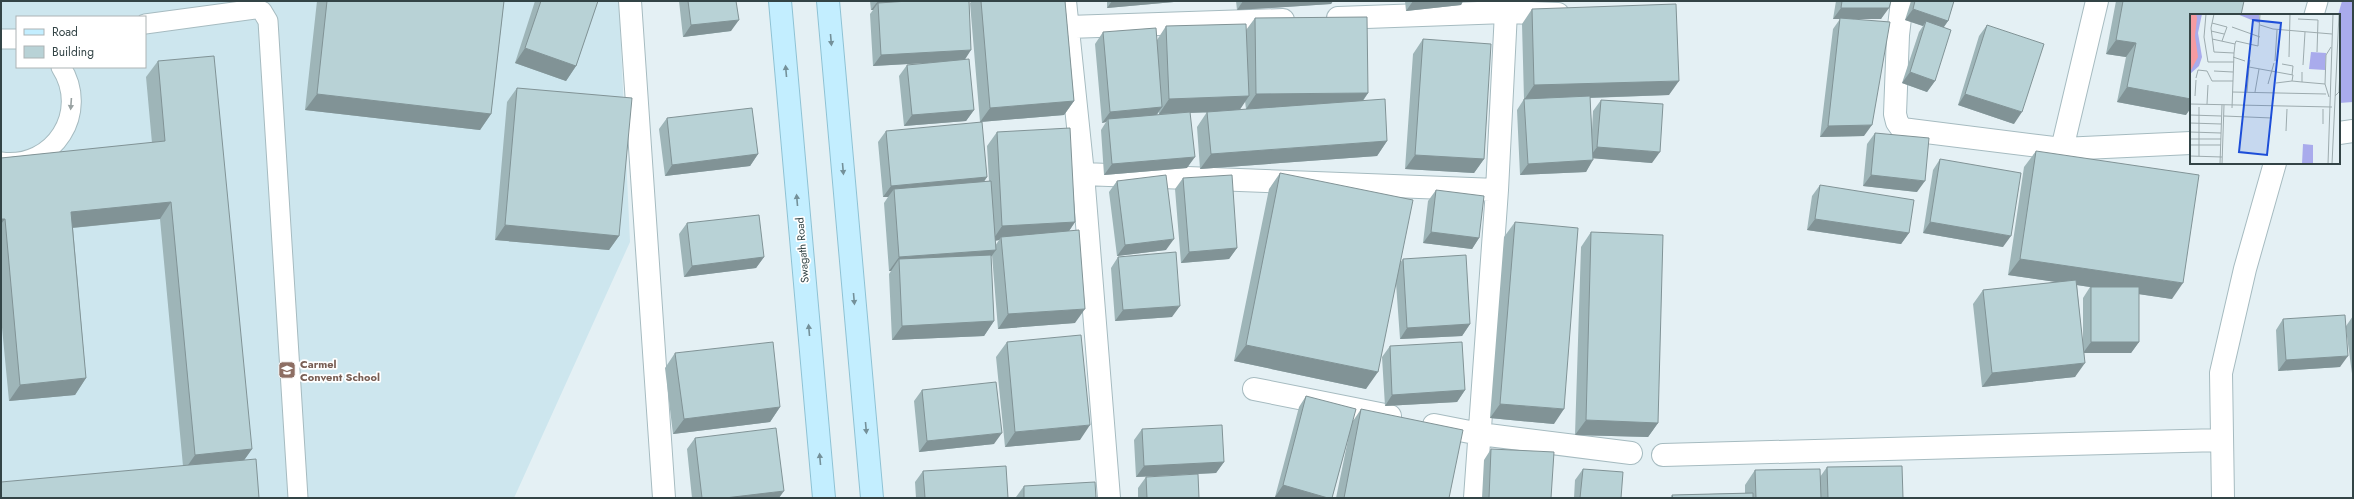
<svg xmlns="http://www.w3.org/2000/svg" width="2354" height="499" font-family="Jost,sans-serif">
<style>
.education{fill:#cde6ee;fill-rule:evenodd}
.green{fill:#a9abec}
.lines{fill:none;stroke-linecap:round;stroke-linejoin:round}
.service-casing{stroke:#a6bbc0;stroke-width:21}
.minor-casing{stroke:#a6bbc0;stroke-width:24}
.secondary-casing{stroke:#8ec2d4;stroke-width:24}
.service{stroke:#fff;stroke-width:19}
.minor{stroke:#fff;stroke-width:22}
.secondary{stroke:#c3eeff;stroke-width:22}
.wall{fill:#9eb5b8;fill-rule:evenodd}
.shaded-wall{fill:#819396}
.building{fill:#b8d2d6;stroke:#819396}
.oneway{fill:#749099}
.oneway2{fill:#99a2a2}
.labels{text-anchor:middle;dominant-baseline:central;stroke-width:3.5;stroke-linejoin:round;paint-order:stroke}
.street-label{font-size:11px;fill:#334446;stroke:#fff}
.education-label{font-size:11px;font-weight:bold;fill:#785e54;stroke:#fff;text-anchor:start}
.inset-road{fill:none;stroke:#9dabae;stroke-width:1}
.view{fill:#1d4ed8;fill-opacity:0.15;stroke:#1d4ed8;stroke-width:2}
.inset-edge{fill:none;stroke:#334446;stroke-width:2}
</style>
<rect width="100%" height="100%" fill="#e4f0f4"/>
<!-- education -->
<path class="education" d="M1 1H619L630 242 514 498H1ZM17 17H145V67H17Z"/>
<!-- green -->
<path class="green" d="M2342 1H2353V102L2339 103 2338 15Z"/>
<g class="lines">
<defs>
<path id="service" d="M2314 15 2318 1
M145 24 256 9 262 11 268 21 298 498
M1 39H17
M1 162C54 169 90 112 61 67"/>
<path id="minor" d="M630 1 664 498
M1065 1 1083 174 1109 498
M1902 1 1898 35 1895 114 1897 122 1902 129 2062 149 2191 143
M1338 18 1506 12
M1068 27 1283 20
M2339 133 2353 131
M2062 149 2097 1
M1083 174 1497 190
M1254 389 1390 416
M1434 425 1480 434 1631 453
M1663 455 2221 440
M1475 498 1497 190 1506 12 1558 14
M2223 498 2221 373 2245 269 2275 163"/>
<path id="secondary" d="M780 1 824 498
M828 1 872 498"/>
</defs>
<!-- service casing -->
<use href="#service" class="service-casing"/>
<!-- minor casing -->
<use href="#minor" class="minor-casing"/>
<!-- secondary casing -->
<use href="#secondary" class="secondary-casing"/>
<!-- service -->
<use href="#service" class="service"/>
<!-- minor -->
<use href="#minor" class="minor"/>
<!-- secondary -->
<use href="#secondary" class="secondary"/>
</g>
<!-- wall -->
<path class="wall" d="M317 1H504L491 114 480 130 305 110Z
M535 1H598L576 66 566 81 515 63Z
M679 1H736L731 31 683 37Z
M870 1H969L964 60 974 110 966 121 904 126 899 76 907 65 939 62 873 66 870 14 873 10H871Z
M972 1H1065L1074 101 1064 115 980 122 970 3Z
M1107 1H1185L1107 8Z
M1236 1H1333L1331 4 1237 10Z
M1405 1H1463L1461 5 1406 11Z
M1836 1H1891L1881 19H1854L1864 136 1820 137 1833 29 1840 19H1833Z
M1911 1H1954L1948 21 1944 27 1935 81 1927 92 1902 83 1919 32 1923 26 1905 20Z
M2116 1H2244L2191 15 2186 115 2117 102 2126 57 2106 54Z
M1532 9 1669 95 1590 98 1592 130 1593 111 1601 100 1652 163 1593 158 1586 172 1520 175 1517 110 1524 99 1522 24Z
M1255 18 1368 93 1363 101 1387 141 1377 156 1200 169 1197 127 1207 112H1216L1190 113 1187 168 1104 175 1101 130 1106 122 1102 123 1095 44 1103 32 1157 40 1166 26 1246 30ZM1245 101 1246 109H1256L1239 110ZM1159 112V114L1186 113 1157 115Z
M1987 25 2014 124 1958 105 1979 36Z
M1423 39 1484 159 1474 173 1405 169 1413 54Z
M158 61 252 449 244 460 183 466 160 219 73 228 86 378 75 395 9 401 1 317V158L152 143 146 77Z
M517 88 619 236 609 250 495 240 507 102Z
M667 118 758 154 750 166 665 176 659 129Z
M886 131 987 177 984 182 989 181 987 146 997 132 1075 222 1069 231 1075 323 998 329 992 255 991 256 994 321 984 336 892 340 889 274 891 271H889L884 203 888 197H883L878 142ZM999 240 995 246V241Z
M1875 133 1917 192 1863 186 1867 144Z
M2036 151 2172 299 2139 294V342L2131 353H2084L2075 377 1982 387 1973 304 1983 290 2057 282 2008 275 2024 167ZM2077 285 2090 287 2083 298V349Z
M1940 159 2003 247 1923 233 1933 170Z
M1280 173 1400 263 1403 259 1470 324 1462 336 1400 339 1396 283 1366 389 1234 361 1269 189Z
M1183 178 1237 248 1229 259 1181 263 1175 189Z
M1117 181 1166 250 1117 256 1109 192Z
M1820 185 1909 233 1901 244 1807 230 1812 196Z
M1436 190 1479 238 1472 249 1423 243 1428 201Z
M1515 222 1554 424 1490 418 1504 237Z
M687 223 764 257 756 268 684 277 679 234Z
M1591 232 1658 423 1648 437 1575 435 1581 247Z
M1118 257 1172 317 1115 321 1111 268Z
M2353 316V381L2346 329 2340 367 2278 371 2276 330 2283 319 2346 326Z
M1007 342 1080 440 1005 447 996 357Z
M1390 346 1465 390 1457 402 1385 406 1382 357Z
M675 353 780 407 770 422 673 434 665 368Z
M922 390 994 444 919 452 914 401Z
M1306 396 1353 421 1361 409 1449 498H1336L1349 435 1332 498H1280L1275 497 1299 407Z
M1142 429 1224 462 1216 473 1136 477 1134 440Z
M695 438 779 498H692L687 449Z
M1491 449 1551 498H1482L1484 460Z
M1827 467 1903 498H1670L1672 495 1745 493V485L1755 470 1820 477Z
M1583 469 1621 498H1574L1575 480Z
M923 471 1008 498H916L915 482Z
M1146 477 1199 498H1138V488Z
M1024 486 1096 498H1016V497Z"/>
<!-- shaded-wall -->
<path class="shaded-wall" d="M878 1H946L878 3 873 10H871Z
M1112 1H1185L1107 8Z
M1243 1H1333L1331 4 1237 10Z
M1353 1H1395L1394 2H1352Z
M1413 1H1463L1461 5 1406 11Z
M1841 8H1889L1881 19H1840V18V19H1833Z
M1913 9 1948 21 1940 32 1926 21 1923 26 1905 20Z
M739 20 731 31 683 37 691 25Z
M2116 40 2136 43 2126 57 2106 54Z
M525 48 576 66 566 81 515 63Z
M971 50 964 61 873 66 881 55Z
M1910 72 1935 81 1927 92 1902 83Z
M1679 81 1669 95 1524 100 1534 85Z
M2127 87 2191 99V108L2186 115 2117 102Z
M1368 93 1358 107 1246 109 1256 94Z
M317 94 491 114 480 130 305 110Z
M1965 94 2022 112 2014 124 1958 105Z
M1249 96 1239 111 1159 114 1169 99Z
M1074 101 1064 115 980 122 990 108Z
M1162 107 1154 118 1108 119 1106 122 1102 123 1110 112Z
M974 110 966 121 904 126 912 115Z
M1872 125 1864 136 1820 137 1828 126Z
M1387 141 1377 156 1200 169 1211 154Z
M1597 147 1660 152 1652 163 1589 158Z
M758 154 750 166 665 176 672 165Z
M1415 155 1484 159 1474 173 1405 169Z
M1195 157 1187 168 1104 175 1112 164Z
M1593 160 1586 172 1520 175 1528 164Z
M1871 175 1925 181 1917 192 1863 186Z
M987 177 979 188 894 189 888 197H883L891 186Z
M171 202 160 219 60 229 71 212Z
M1 219H5L1 224Z
M1815 219 1909 233 1901 244 1807 230Z
M1075 222 1065 237H1001L999 240 992 241 1002 226Z
M1930 222 2011 236 2003 247 1923 233Z
M505 225 619 236 609 250 495 240Z
M1431 232 1479 238 1472 249 1423 243Z
M1174 239 1166 250 1117 256 1125 245Z
M1237 248 1229 259 1181 263 1189 252Z
M996 250 986 264 899 259 891 271H889L899 257Z
M764 257 756 268 684 277 692 266Z
M2020 259 2183 283 2172 299 2008 275Z
M1180 306 1172 317 1115 321 1123 310Z
M1085 309 1075 323 998 329 1008 314Z
M994 321 984 336 892 340 902 326Z
M1470 324 1462 336 1400 339 1407 328Z
M2091 342H2139L2131 353H2083Z
M1246 345 1378 372 1366 389 1234 361Z
M2348 356 2340 367 2278 371 2286 360Z
M2085 363 2075 377 1982 387 1992 373Z
M86 378 75 395 9 401 20 385Z
M1465 390 1457 402 1385 406 1392 395Z
M1500 404 1564 409 1554 424 1490 418Z
M780 407 770 422 673 434 684 419Z
M1586 420 1658 423 1648 437 1575 435Z
M1090 425 1080 440 1005 447 1015 432Z
M1002 433 994 444 919 452 927 441Z
M252 449 240 466 184 471 195 455Z
M1224 462 1216 473 1136 477 1144 466Z
M1283 485 1328 498H1280L1275 497Z
M784 491 779 498H725Z"/>
<!-- building -->
<path class="building" d="M327 1H504L491 114 317 94Z
M541 1H598L576 66 525 48Z
M688 1H736L739 20 691 25Z
M909 1H969L971 50 881 55 878 3Z
M981 1H1065L1074 101 990 108Z
M1842 1H1891L1889 8H1841Z
M1915 1H1954L1948 21 1913 9Z
M2123 1H2244L2241 15H2191V99L2127 87 2136 43 2116 40Z
M1676 4 1679 81 1534 85 1532 9Z
M1367 17 1368 93 1256 94 1255 18Z
M1840 18 1890 22 1872 125 1828 126Z
M1926 21 1951 30 1935 81 1910 72Z
M1246 24 1249 96 1169 99 1166 26Z
M1987 25 2044 44 2022 112 1965 94Z
M1156 28 1162 107 1110 112 1103 32Z
M1423 39 1491 44 1484 159 1415 155Z
M214 56 252 449 195 455 171 202 71 212 86 378 20 385 5 219H1V158L165 141 158 61Z
M969 59 974 110 912 115 907 65Z
M517 88 632 98 619 236 505 225Z
M1590 96 1593 160 1528 164 1524 99Z
M1385 99 1387 141 1211 154 1207 112Z
M1601 100 1663 104 1660 152 1597 147Z
M752 108 758 154 672 165 667 118Z
M1190 112 1195 157 1112 164 1108 119Z
M982 122 987 177 891 186 886 131Z
M1070 128 1075 222 1002 226 997 132Z
M1875 133 1929 138 1925 181 1871 175Z
M2036 151 2199 175 2183 283 2020 259Z
M1940 159 2021 173 2011 236 1930 222Z
M1280 173 1413 200 1378 372 1246 345Z
M1166 175 1174 239 1125 245 1117 181Z
M1232 175 1237 248 1189 252 1183 178Z
M991 181 996 250 899 257 894 189Z
M1820 185 1914 200 1909 233 1815 219Z
M1436 190 1484 196 1479 238 1431 232Z
M759 215 764 257 692 266 687 223Z
M1515 222 1578 228 1564 409 1500 404Z
M1079 230 1085 309 1008 314 1001 237Z
M1591 232 1663 235 1658 423 1586 420Z
M1176 252 1180 306 1123 310 1118 257Z
M991 255 994 321 902 326 899 259Z
M1466 255 1470 324 1407 328 1403 259Z
M2076 280 2085 363 1992 373 1983 290Z
M2091 287H2139V342H2091Z
M2345 315 2348 356 2286 360 2283 319Z
M1081 335 1090 425 1015 432 1007 342Z
M773 342 780 407 684 419 675 353Z
M1462 342 1465 390 1392 395 1390 346Z
M996 382 1002 433 927 441 922 390Z
M1306 396 1356 409 1332 498H1328L1283 485Z
M1361 409 1463 430 1449 498H1344Z
M1222 425 1224 462 1144 466 1142 429Z
M776 428 784 491 725 498H702L695 438Z
M1491 449 1554 452 1551 498H1489Z
M256 459 259 498H1V482Z
M1006 466 1008 498H925L923 471Z
M1902 466 1903 498H1828L1827 467Z
M1583 469 1623 472 1621 498H1580Z
M1820 469 1821 498H1756L1755 470Z
M1198 474 1199 498H1147L1146 477Z
M1095 482 1096 498H1024V486Z
M1753 493V498H1673L1672 495Z"/>
<!-- one-way arrows -->
<defs><path id="oneway-solid" d="M-6-.8H1V-3.2L6.5 0L1 3.2V.8H-6Z"/></defs>
<g class="oneway">
<use href="#oneway-solid" transform="translate(831 40) rotate(85)"/>
<use href="#oneway-solid" transform="translate(786 71) rotate(-95)"/>
<use href="#oneway-solid" transform="translate(843 169) rotate(85)"/>
<use href="#oneway-solid" transform="translate(797 200) rotate(-95)"/>
<use href="#oneway-solid" transform="translate(854 299) rotate(85)"/>
<use href="#oneway-solid" transform="translate(809 330) rotate(-95)"/>
<use href="#oneway-solid" transform="translate(866 428) rotate(85)"/>
<use href="#oneway-solid" transform="translate(820 459) rotate(-95)"/>
</g>
<use class="oneway2" href="#oneway-solid" transform="translate(71 104) rotate(94)"/>
<!-- icons -->
<defs>
<symbol id="school-square" viewBox="-11 -11 22 22"><rect x="-9" y="-9" width="18" height="18" rx="4" fill="#8d6e63" stroke="#fff"/><path d="M0-5L7-2L0 1L-7-2ZM-4 1L0 2.5L4 1V4Q0 6-4 4Z" fill="#fff"/></symbol>
</defs>
<g fill-rule="evenodd">
<use href="#school-square" x="277" y="360" width="20" height="20"/>
</g>
<g class="labels">
<!-- street labels -->
<g class="street-label">
<text transform="translate(802 250) rotate(-95)">Swagath Road</text>
</g>
<!-- education labels -->
<g class="education-label">
<text x="300" y="364">Carmel<tspan x="300" dy="13">Convent School</tspan></text>
</g>
</g>
<!-- overview -->
<g transform="translate(2190 14)">
<rect width="150" height="150" fill="#e4f0f4"/>
<path d="M0 0H12L8 19 12 43 9 52 0 60ZM47 0H69V9ZM121 38 136 39 135 56 119 55ZM113 130 123 131V150H112Z" fill="#a9abec"/>
<path d="M0 0H6L7 4 5 22 8 43 0 58Z" fill="#f69ba1"/>
<path class="inset-road" d="M16 0 14 23 18 48H44M24 0 21 14 24 38 44 39 42 94M108 5 128 6 127 38M22 9 37 13 32 27M70 11 83 15 142 20M42 13 70 23M21 17 34 20M22 25 45 30 44 39M45 30 46 27 68 32 70 0M43 43 55 47M99 43 100 0M60 46 59 53 103 61 102 67 112 68M85 47 87 16M92 50 103 52 102 61M113 51 115 18M24 57 43 58M112 58V68L135 70M6 64 8 56 17 57 22 67H43M86 69 102 67M78 70 84 49M42 78 136 80M57 78 59 53M65 78 69 55M5 82 6 66M145 82 149 78 150 54M139 83 135 70 136 41 141 33M0 90 142 93M17 90 18 71M133 95V110M0 101 31 102M34 102 82 104M0 109 31 110M96 117 97 95M0 118 31 119M0 125H31M0 131H31M0 142 32 143M9 142V93M30 150 32 91M32 150 34 91M138 150 143 0M142 150 149 0"/>
<path class="view" d="M63 6 91 9 77 141 49 138Z"/>
<rect width="150" height="150" class="inset-edge"/>
</g>
<!-- border -->
<rect width="2354" height="499" fill="none" stroke="#334446" stroke-width="4"/>
<!-- legend -->
<rect x="16" y="16" width="130" height="52" fill="#ffffff" stroke="#adb4b5"/>
<rect x="24" y="29" width="20" height="6" fill="#c3eeff" stroke="#adb4b5"/>
<text x="52" y="36" font-size="12" fill="#334446">Road</text>
<rect x="24" y="46" width="20" height="12" fill="#b8d2d6" stroke="#adb4b5"/>
<text x="52" y="56" font-size="12" fill="#334446">Building</text>
</svg>
